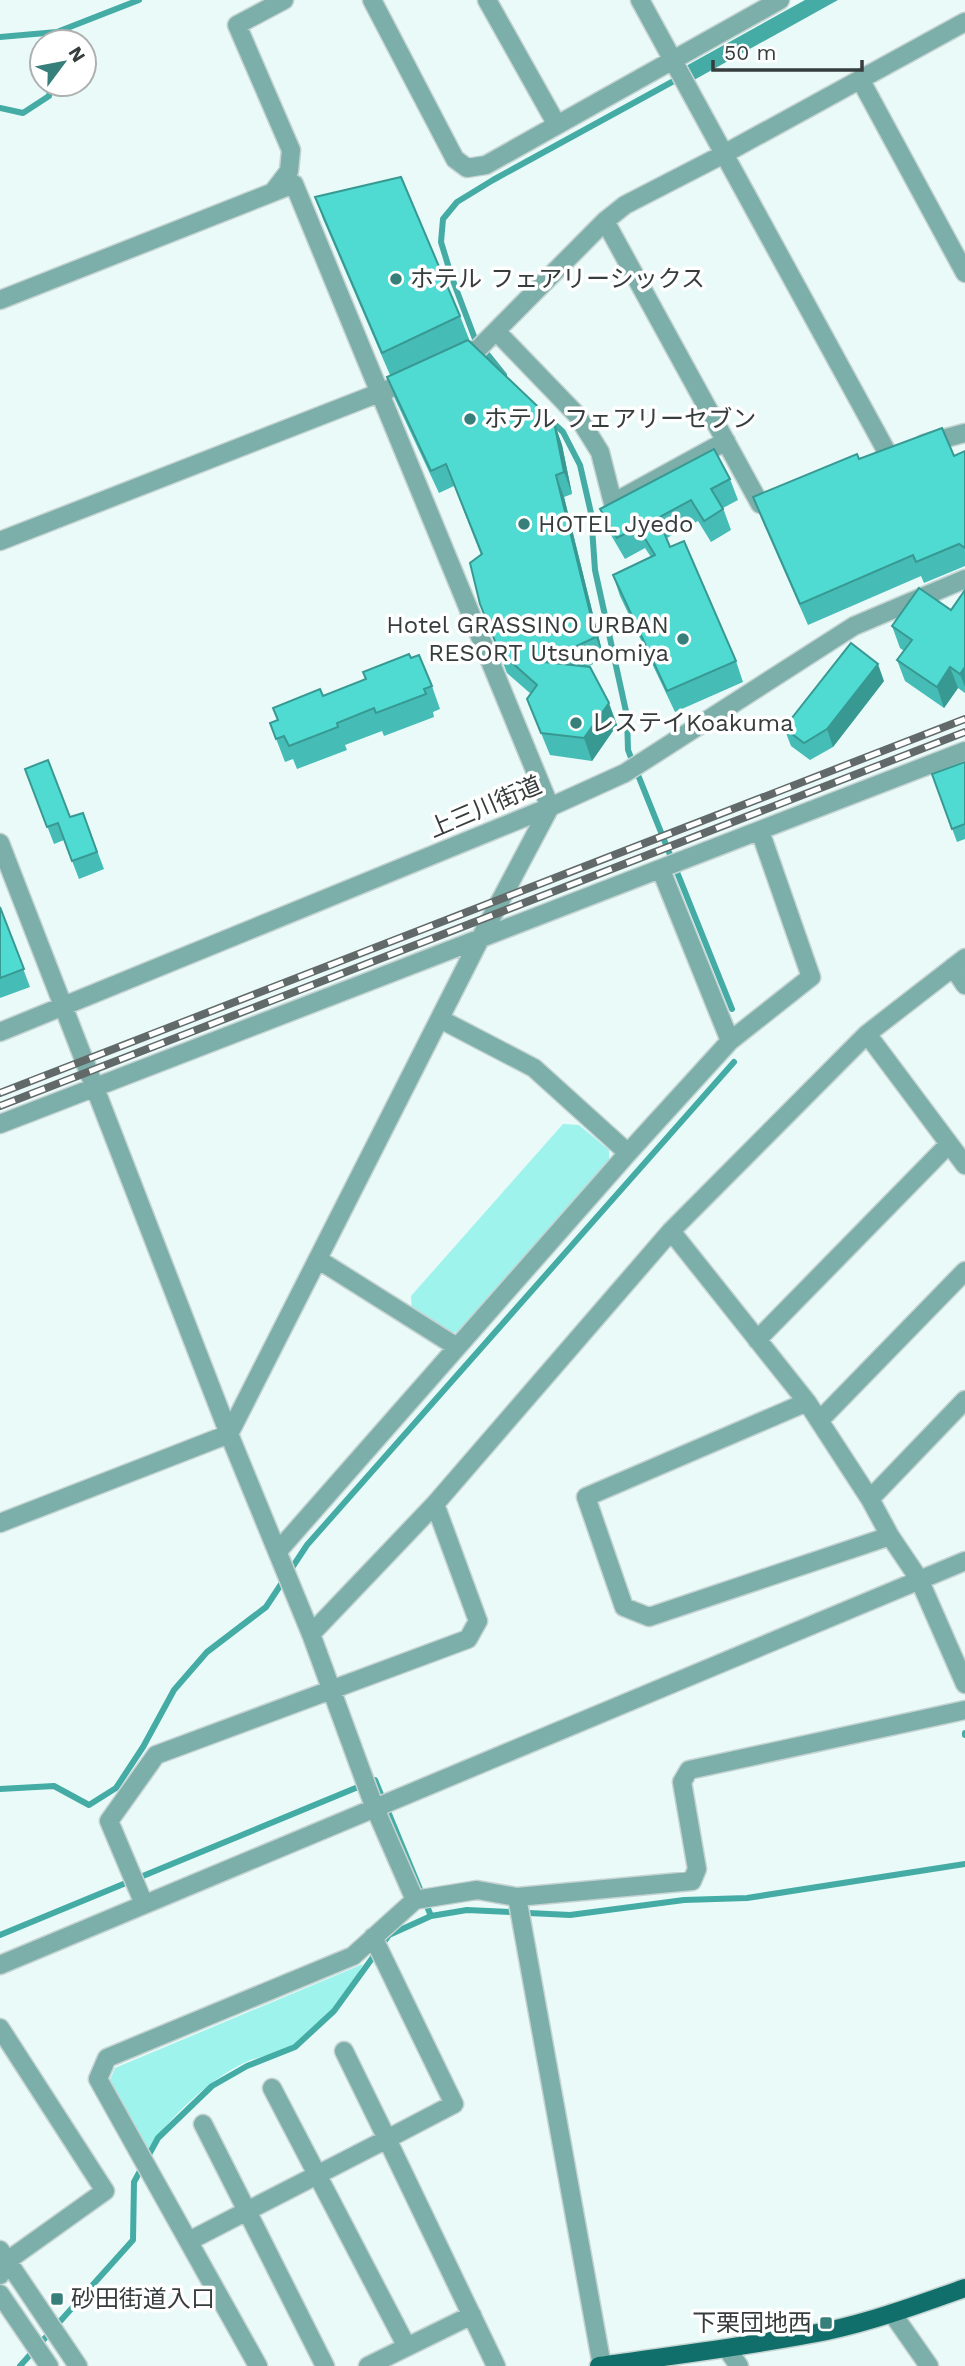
<svg xmlns="http://www.w3.org/2000/svg" width="965" height="2366" font-family="'Work Sans','Noto Sans JP',sans-serif">
<style>
.green{fill:#9ef3ec}
.water{fill:#45aca5}
.lines{fill:none;stroke-linecap:round;stroke-linejoin:round}
.stream{stroke:#45aca5;stroke-width:6}
.minor-casing{stroke:#c5d4d2;stroke-width:21}
.major-casing{stroke:#c5d4d2;stroke-width:21}
.minor{stroke:#7dafaa;stroke-width:18}
.major{stroke:#106f6a;stroke-width:18}
.rail-casing{stroke:#616a69;stroke-width:8}
.rail{stroke:#fff;stroke-width:5;stroke-dasharray:16;stroke-linecap:butt}
.wall{fill:#45bcb5}
.shaded-wall{fill:#389993}
.building{fill:#50dbd2;stroke:#389993;stroke-width:2}
.poi-dot{fill:#377f7a;stroke:#fff;stroke-width:2.5}
.labels{text-anchor:middle;dominant-baseline:central;stroke-width:7;stroke-linejoin:round;paint-order:stroke}
.poi-label{font-size:24px;fill:#363d3c;stroke:#fff;text-anchor:start}
.street-label{font-size:24px;fill:#363d3c;stroke:#fff}
</style>
<rect width="100%" height="100%" fill="#e9faf8"/>
<!-- green -->
<path class="green" d="M563 1124 579 1125 609 1150V1164L461 1332 448 1333 412 1311 411 1296Z
M363 1964C347 1995 323 2023 294 2045 281 2054 263 2055 248 2061 210 2078 168 2118 145 2154L109 2082 115 2068Z"/>
<!-- water -->
<path class="water" d="M805 0H838L694 80 686 66Z"/>
<g class="lines">
<!-- stream -->
<path class="stream" d="M0 37 57 32 139 0
M0 108 23 113 49 96 51 84
M504 375 475 339 452 278 441 242 443 219 457 202 493 180 681 77
M549 419 563 432 580 465 591 513 595 570 627 716 628 750 732 1009
M965 1733V1735
M0 1789 54 1786 89 1805 116 1788 143 1747 174 1690 207 1652 266 1607 307 1545 734 1062
M0 1935 375 1780 431 1916
M20 2366 133 2240 134 2182 158 2138 212 2086 247 2066 295 2047 334 2011 389 1935 431 1916 467 1910 570 1915 684 1900 747 1898 965 1864"/>
<defs>
<path id="minor" d="M372 0 455 159 467 168 486 165 780 0
M487 0 557 125
M640 0 888 454
M860 79 965 273
M273 192 289 171 291 150 237 25 284 0
M605 221 760 504 773 499
M0 300 294 184 550 807 480 939 229 1434 311 1634
M496 331 577 415 600 452 613 503 726 441
M456 358 479 348 605 221 625 205 724 154 965 22
M924 444 965 433
M0 541 389 389
M0 843 229 1434 0 1523
M965 958 867 1034 671 1231 435 1504 311 1634 374 1806 415 1900 477 1890 517 1897 692 1881 697 1869 682 1782 689 1770 965 1710
M953 967 965 985
M440 1019 534 1068 628 1153
M0 1032 550 807 625 773 854 626 965 579
M867 1034 965 1165
M730 1041 811 977 760 831
M0 1124 965 751
M671 1231 807 1402 870 1499 890 1536 919 1579 965 1684
M319 1260 457 1347
M757 1340 949 1144
M807 1402 586 1497 624 1607 649 1617 890 1536
M819 1421 965 1271
M870 1499 965 1400
M278 1551 628 1153 730 1041 661 870
M517 1897 602 2366
M144 1904 109 1821 156 1755 468 1639 478 1621 435 1504
M0 1965 965 1561
M0 2028 105 2191 7 2261 0 2275
M344 2051 387 2139 454 2104 373 1937
M272 2088 407 2347
M189 2241 247 2211 203 2124
M0 2250 78 2366
M0 2294 49 2366
M892 2313 929 2366
M727 2349 739 2366
M258 2366 98 2079 107 2058 353 1956 415 1900
M325 2366 247 2211 387 2139 496 2366
M368 2366 472 2315"/>
<path id="major" d="M599 2366C675 2355 752 2346 827 2331 874 2321 920 2304 965 2288"/>
</defs>
<!-- minor casing -->
<use href="#minor" class="minor-casing"/>
<!-- major casing -->
<use href="#major" class="major-casing"/>
<!-- minor -->
<use href="#minor" class="minor"/>
<!-- major -->
<use href="#major" class="major"/>
<defs>
<path id="rail" d="M0 1093 965 719
M0 1106 965 732"/>
</defs>
<!-- rail casing -->
<use href="#rail" class="rail-casing"/>
<!-- rail -->
<use href="#rail" class="rail"/>
</g>
<!-- wall -->
<path class="wall" d="M315 197 460 316 469 339 463 342 554 422 562 445 572 494 564 497 604 659 589 666 617 725 592 761 550 755 527 699 531 694 507 673 480 604 481 555 454 486 439 493 395 399 387 377 390 375 323 219Z
M965 451V566L924 583 921 576 808 625 761 518 753 497 859 459 954 456Z
M730 479 738 500 723 508 731 530 711 542 698 521 667 538 670 547 736 661 743 682 675 712 620 596 613 575 651 557 645 548 625 559 608 530 600 509Z
M965 590V693L958 688 944 708 905 681 897 660 904 651 900 648 892 626 951 610Z
M411 658 432 686 440 709 433 712 434 717 384 736 382 731 345 745 347 750 297 769 293 759 285 762 270 723 278 720 323 696 366 679Z
M884 681 833 747 810 760 791 746 784 728Z
M965 762V839L957 842 932 774Z
M25 769 70 817 83 813 104 869 79 879 64 840 54 844Z
M0 907 30 987 0 998Z"/>
<!-- shaded-wall -->
<path class="shaded-wall" d="M554 422 562 445 572 494 564 472Z
M556 475 564 497 604 659 596 637Z
M878 664 884 681 833 747 827 729Z
M950 667 958 688 944 708 937 687Z
M965 667V687L960 674Z
M609 703 617 725 592 761 584 738Z"/>
<!-- building -->
<path class="building" d="M401 177 460 316 382 353 315 197Z
M468 340 554 422 564 472 556 475 596 637 543 662 590 667 609 703 584 738 541 733 527 699 537 685 499 651 480 604 470 563 482 554 446 464 431 471 387 377Z
M942 428 954 456 965 451V548L959 544 916 562 913 555 800 604 753 497 857 454 859 459Z
M714 449 730 479 711 489 723 509 704 521 691 500 658 518 670 547 684 541 736 661 667 691 613 575 655 555 638 527 617 538 600 509Z
M919 588 951 610 965 590V667L960 674 950 667 937 687 897 660 912 640 892 626Z
M851 643 878 664 827 729 804 743 784 728Z
M409 654 411 658 419 655 432 686 424 689 426 694 376 713 374 708 337 723 338 727 289 746 284 736 276 739 270 723 278 720 273 708 320 689 323 696 366 679 363 672Z
M48 760 70 817 83 813 97 852 72 861 58 823 47 827 25 769Z
M965 762V824L952 829 932 774Z
M0 907 24 969 0 978Z"/>
<!-- markers -->
<g class="poi-dot">
<circle cx="396" cy="279" r="7"/>
<circle cx="470" cy="419" r="7"/>
<circle cx="524" cy="524" r="7"/>
<circle cx="683" cy="639" r="7"/>
<circle cx="576" cy="723" r="7"/>
<rect x="50" y="2292" width="14" height="14" rx="3.5"/>
<rect x="819" y="2316" width="14" height="14" rx="3.5"/>
</g>
<g class="labels">
<!-- poi labels -->
<g class="poi-label">
<text x="410" y="279">ホテル フェアリーシックス</text>
<text x="484" y="419">ホテル フェアリーセブン</text>
<text x="538" y="524">HOTEL Jyedo</text>
<text x="669" y="625" text-anchor="end">Hotel GRASSINO URBAN<tspan x="669" dy="28">RESORT Utsunomiya</tspan></text>
<text x="590" y="723">レステイKoakuma</text>
<text x="71" y="2299">砂田街道入口</text>
<text x="812" y="2323" text-anchor="end">下栗団地西</text>
</g>
<!-- street labels -->
<g class="street-label">
<text transform="translate(485 807) rotate(-23)">上三川街道</text>
</g>
</g>
<!-- north arrow -->
<g transform="translate(63 63) rotate(58)"><circle r="33" fill="#ffffff" stroke="#afb1b1" stroke-width="2"/>
<path d="M0-5L12 26L0 18L-12 26Z" fill="#377f7a"/>
<text y="-10" font-size="19" font-weight="bold" text-anchor="middle" fill="#363d3c">N</text>
</g>
<!-- scale -->
<path d="M713 60v10h149v-10" fill="none" stroke="#363d3c" stroke-width="3.5"/>
<text x="724" y="60" font-size="21" fill="#363d3c" stroke="#ffffff" stroke-width="5" paint-order="stroke">50 m</text>
</svg>
